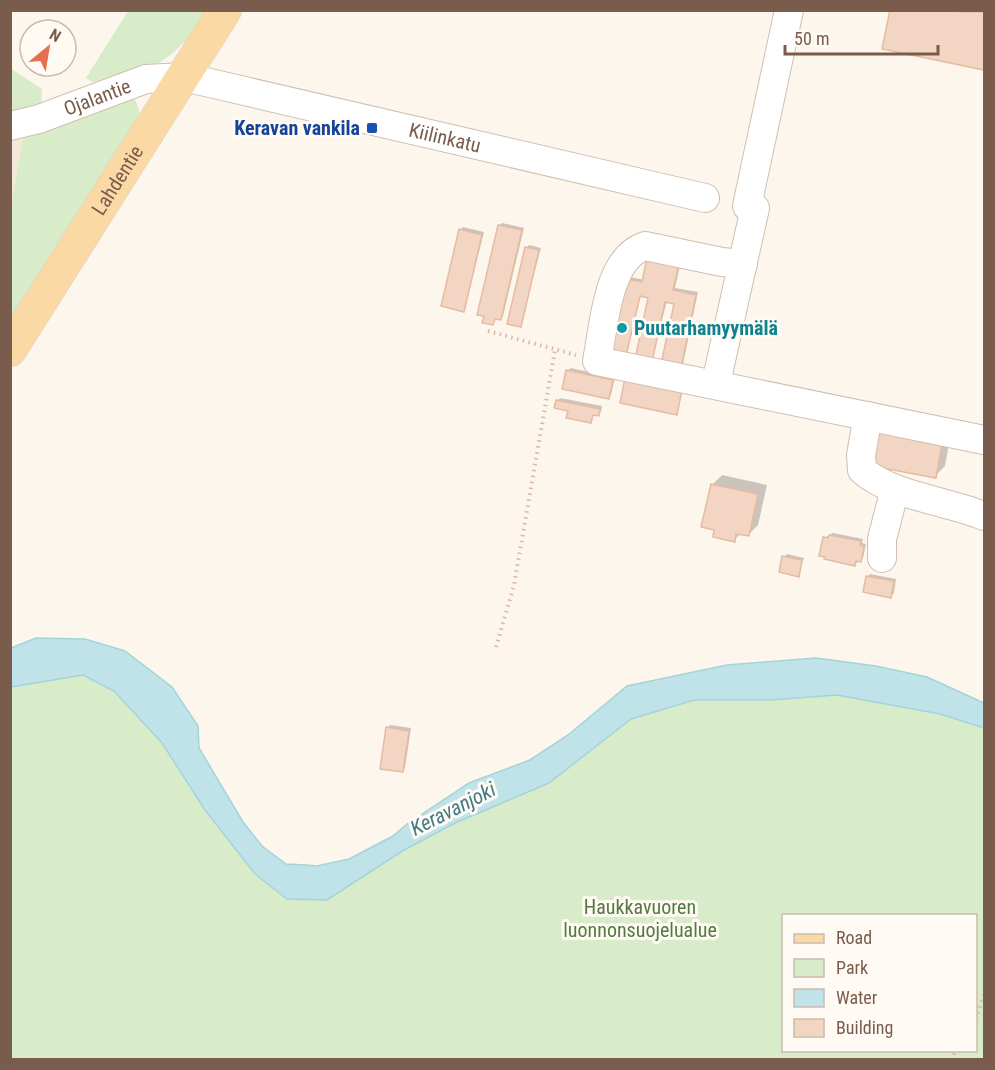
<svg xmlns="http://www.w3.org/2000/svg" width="995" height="1070" font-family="'Roboto Condensed',sans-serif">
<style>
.residential{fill:#f5e8da}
.green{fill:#d8ecc9;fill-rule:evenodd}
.water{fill:#bfe3e8;stroke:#a5d3da;stroke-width:1.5}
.shadow{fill:#0003}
.building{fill:#f3d5c3;stroke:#e6bba3;stroke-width:1.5}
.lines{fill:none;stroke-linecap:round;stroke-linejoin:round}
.minor-casing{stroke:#d1beb0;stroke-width:30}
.major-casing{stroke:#dad1cd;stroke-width:34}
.path{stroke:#d9b8a5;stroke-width:4;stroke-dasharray:1.5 4.5;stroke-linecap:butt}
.minor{stroke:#fff;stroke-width:28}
.major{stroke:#fbd9a5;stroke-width:33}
.transit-dot{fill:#1a4fb4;stroke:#fffaf3;stroke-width:2}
.culture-dot{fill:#0f9aa8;stroke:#fffaf3;stroke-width:2}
.labels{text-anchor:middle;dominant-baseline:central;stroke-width:6;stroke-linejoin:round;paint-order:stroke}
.street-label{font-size:20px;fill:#7a5c4d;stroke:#fffaf3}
.transit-label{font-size:20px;font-weight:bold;fill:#164399;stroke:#fffaf3;text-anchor:end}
.culture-label{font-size:20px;font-weight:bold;fill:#0d838f;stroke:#fffaf3;text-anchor:start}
.park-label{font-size:20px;fill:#537a41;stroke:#fffaf3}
.water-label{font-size:21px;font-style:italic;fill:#437c86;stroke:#fffaf3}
</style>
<rect width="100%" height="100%" fill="#fdf6ec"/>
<!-- residential -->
<path class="residential" d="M24 131 11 205V135Z"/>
<!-- green -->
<path class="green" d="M128 11H206C170 69 156 66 93 82L86 78Z
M10 68 42 89 41 106 11 115Z
M126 94 136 101 140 114 11 323V205L24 131Z
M83 675 114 691 162 743 205 810 255 874 328 900 404 850 455 823 549 783 631 719 694 700H771L837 695 940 714 982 726 984 728V1059L11 1060 10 688 53 678ZM784 916H976V1050H784Z"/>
<!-- water -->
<path class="water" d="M36 638 85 639 125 651 172 687 198 726 199 748 243 822 262 846 286 864 306 865 317 866 349 859 393 836 407 824 469 783 530 760 568 735 627 686 727 665 816 658 876 666 927 677 984 703V728L940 714 837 695 771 700H694L631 719 549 783 455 823 404 850 327 900 287 899 255 874 205 810 162 743 114 691 83 675 11 687V648Z"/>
<!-- shadow -->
<path class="shadow" d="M891 10H984V69L883 48Z
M502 223 524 228 503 316 496 318 493 324 499 225Z
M463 227 484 232 464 311 460 230Z
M529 245 541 248 520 326 526 248Z
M682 257 675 288 698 292 683 364 680 366 675 303 667 301 651 361 650 297 641 295 626 355V276L644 280Z
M571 368 615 378 611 395 608 397 568 370Z
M684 387 676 414 622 402Z
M560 398 602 406 601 412 594 414 591 421 557 401Z
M885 415 952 428 945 466 935 476Z
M722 475 767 485 758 525 748 535 741 533 734 540 716 529 712 485Z
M833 533 863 539 862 543 866 544 863 558 855 564 824 538Z
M787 554 804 558 798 575 784 557Z
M870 574 896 579 894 593 891 596 867 577Z
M390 725 411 728 405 768 402 771 387 728Z"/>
<!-- building -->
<path class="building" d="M890 10 984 12V70L882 49Z
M498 225 522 230 501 320 495 319 493 325 482 323 484 316 477 315Z
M459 229 482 235 464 312 441 306Z
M525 247 539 250 521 327 507 324Z
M648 253 680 260 673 290 696 295 681 368 661 364 674 304 665 302 652 362 635 359 648 298 640 296 626 356 606 352 621 278 642 282Z
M566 370 613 380 609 399 562 389Z
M625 378 682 390 677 415 620 403Z
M556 400 600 409 599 416 593 415 591 423 566 418 568 411 554 408Z
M874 424 943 438 936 478 866 465Z
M711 484 758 494 749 536 736 534 735 542 713 537 714 530 701 527Z
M829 535 861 541 860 545 864 547 861 562 856 561 855 566 824 559 825 557 819 556 823 537 828 538Z
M782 556 802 560 799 577 779 572Z
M866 576 894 581 891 598 863 592Z
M386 727 409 731 403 772 380 769Z"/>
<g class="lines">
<defs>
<g id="minor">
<path id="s1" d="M10 126 39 119 146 79 184 77 705 198"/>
<path d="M747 206 789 10"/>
<path d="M743 264 722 262 645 246C607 258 604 326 597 361L984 440"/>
<path d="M716 383 755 208"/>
<path d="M868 416 861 455 862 470C891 496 948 501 984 516"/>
<path d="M882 558V539L895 489"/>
</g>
<g id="major">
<path id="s2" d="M10 350 225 10"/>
</g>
</defs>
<!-- minor casing -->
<use href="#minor" class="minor-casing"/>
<!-- major casing -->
<use href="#major" class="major-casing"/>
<!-- path -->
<path class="path" d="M488 331 576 355
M496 647 514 585 555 350
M976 1019 984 995
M951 1060 956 1050"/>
<!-- minor -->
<use href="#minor" class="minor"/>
<!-- major -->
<use href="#major" class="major"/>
</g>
<!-- markers -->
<rect class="transit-dot" x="366" y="122" width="12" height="12" rx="3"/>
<circle class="culture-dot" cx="622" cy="328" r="6"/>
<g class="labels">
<!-- street labels -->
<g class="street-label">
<text stroke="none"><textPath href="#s1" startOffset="92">Ojalantie</textPath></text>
<text stroke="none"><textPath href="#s1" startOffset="450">Kiilinkatu</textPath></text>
<text stroke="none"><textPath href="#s2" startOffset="201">Lahdentie</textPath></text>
</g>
<!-- transit labels -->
<g class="transit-label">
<text x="360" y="128">Keravan vankila</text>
</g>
<!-- culture labels -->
<g class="culture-label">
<text x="634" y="328">Puutarhamyymälä</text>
</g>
<!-- park labels -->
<g class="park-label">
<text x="640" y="907">Haukkavuoren<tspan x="640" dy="23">luonnonsuojelualue</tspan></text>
</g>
<!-- water labels -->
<g class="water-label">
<text transform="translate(453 809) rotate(-27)">Keravanjoki</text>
</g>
</g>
<!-- border -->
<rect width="995" height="1070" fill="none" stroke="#7a5c4d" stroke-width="24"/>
<!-- legend -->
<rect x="782" y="914" width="195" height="138" fill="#fffaf3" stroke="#cabbb1" stroke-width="1.5"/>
<rect x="794" y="934" width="30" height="9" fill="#fbd9a5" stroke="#cabbb1" stroke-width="1.5"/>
<text x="836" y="944" font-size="18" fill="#7a5c4d">Road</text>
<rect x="794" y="959" width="30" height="18" fill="#d8ecc9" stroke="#cabbb1" stroke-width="1.5"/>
<text x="836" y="974" font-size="18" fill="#7a5c4d">Park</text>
<rect x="794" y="989" width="30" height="18" fill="#bfe3e8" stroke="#cabbb1" stroke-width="1.5"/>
<text x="836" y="1004" font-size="18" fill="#7a5c4d">Water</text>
<rect x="794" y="1019" width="30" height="18" fill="#f3d5c3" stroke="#cabbb1" stroke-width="1.5"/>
<text x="836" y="1034" font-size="18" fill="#7a5c4d">Building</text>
<!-- north arrow -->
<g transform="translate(48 48) rotate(30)"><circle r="28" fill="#fffaf3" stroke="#cabbb1" stroke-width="1.5"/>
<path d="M0-4.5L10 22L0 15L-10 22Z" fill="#e76f51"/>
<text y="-9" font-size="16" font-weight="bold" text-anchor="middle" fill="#7a5c4d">N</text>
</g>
<!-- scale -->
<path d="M785 45v9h153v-9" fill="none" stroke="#7a5c4d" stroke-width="3"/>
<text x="794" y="45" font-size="18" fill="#7a5c4d" stroke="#fffaf3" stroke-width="4.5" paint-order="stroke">50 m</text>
</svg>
